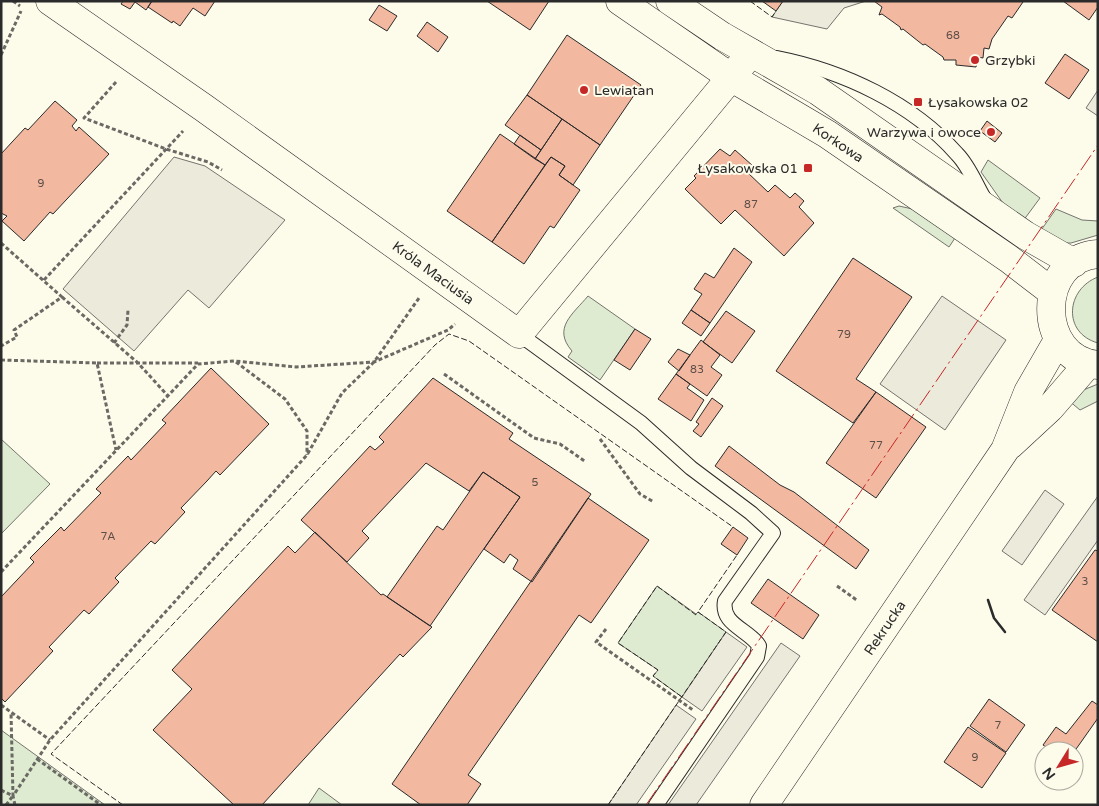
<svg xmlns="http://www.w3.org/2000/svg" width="1099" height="806" font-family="'Varela Round',sans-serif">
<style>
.green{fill:#deebd1;stroke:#74746e}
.parking{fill:#eceadb;stroke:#74746e}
.building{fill:#f2b8a0;stroke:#2b2b2b}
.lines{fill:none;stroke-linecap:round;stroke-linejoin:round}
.lane-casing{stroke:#2b2b2b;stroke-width:16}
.street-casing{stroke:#2b2b2b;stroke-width:29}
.secondary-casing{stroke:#2b2b2b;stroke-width:29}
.path{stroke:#6a6964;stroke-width:3;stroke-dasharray:4 2.5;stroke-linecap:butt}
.lane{stroke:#fdfbea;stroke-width:14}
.street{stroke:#fdfbea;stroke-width:28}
.secondary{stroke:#fdfbea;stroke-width:28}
.fence{stroke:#2b2b2b;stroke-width:1;stroke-dasharray:6 2.5;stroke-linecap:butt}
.wall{stroke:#2b2b2b;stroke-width:2.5}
.power{stroke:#c62828;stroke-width:1;stroke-dasharray:18 4 2.5 4;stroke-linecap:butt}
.poi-dot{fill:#c62828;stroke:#fdfbea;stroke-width:2}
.labels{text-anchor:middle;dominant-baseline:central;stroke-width:4;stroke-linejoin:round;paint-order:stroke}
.number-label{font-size:11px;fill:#5d4e48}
.poi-label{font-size:14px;fill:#2b2b2b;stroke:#fdfbea;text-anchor:start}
.street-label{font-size:14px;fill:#2b2b2b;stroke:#fdfbea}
</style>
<rect width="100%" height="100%" fill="#fdfbea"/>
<!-- green -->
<path class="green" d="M988 160 1040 198 1023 221 1005 206 981 172Z
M899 206 917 210 957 235 949 247 893 208Z
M1056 209 1082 220 1098 221V235L1071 243H1062L1039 233Z
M1098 277V343C1062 333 1066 289 1098 277Z
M588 296 635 329 600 380 568 357 572 351C552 328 573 314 588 296Z
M1098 384V401L1080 410 1068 400 1076 393Z
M1 439 50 484 1 534Z
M657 586 696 614 698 612 726 632 682 697 653 676 658 670 618 643Z
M1 730 105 805H1Z
M319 788 342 805H308Z"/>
<!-- parking -->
<path class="parking" d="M783 1H866L844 8 827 29 772 17Z
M1098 90V116L1086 108Z
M174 157 205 166 285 220 209 308 188 290 134 351 63 289Z
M942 296 1006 340 945 430 880 384Z
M1045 490 1064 504 1022 565 1002 551Z
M1098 496V540L1045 615 1024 600Z
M726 632 747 647 702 711 682 697Z
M781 643 800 656 696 805H668Z
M676 705 696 719 636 805H608Z"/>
<!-- building -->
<path class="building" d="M123 1H152L146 10 135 2 130 9 121 4Z
M152 1H215L205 16 193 8 180 26 173 21 172 23 148 7Z
M487 1H549L530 30Z
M762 1H783L776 11Z
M874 1H1021L1023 2 1012 18 1008 16 992 39 989 49 984 48 983 58 978 57 976 67 956 65V60H944L943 57 925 44 923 45 903 29 901 30 900 27 882 14 879 15 882 7Z
M1063 1H1098V7L1089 20Z
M379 5 397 16 387 31 369 20Z
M427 22 448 37 438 52 417 36Z
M567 35 641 85 600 145 527 95Z
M1065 54 1089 70 1069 99 1045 83Z
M527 95 562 119 541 150 505 125Z
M55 101 77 120 72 126 76 131 79 127 109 154 53 214 50 212 24 241 2 221 7 216 1 213V154L25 128 28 130Z
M562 119 600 145 573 185 559 175 565 166 551 157 545 165 535 159Z
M987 121 1002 133 995 142 980 131Z
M500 134 545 165 492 242 447 211Z
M520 135 541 150 535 159 514 144Z
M720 149 730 156 735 150 753 166 747 172 768 192 775 185 790 198 795 193 804 201 799 207 814 223 784 256 735 210 721 224 685 189 696 178 694 176Z
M551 157 565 166 559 175 580 190 554 228 550 226 524 264 492 242Z
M734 248 752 262 710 323 691 310 702 294 694 289 705 273 714 278Z
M853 258 912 297 856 379 876 392 853 423 776 371Z
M691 310 710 323 701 336 682 323Z
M726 311 755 331 732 363 703 342Z
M635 329 651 339 630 370 614 360Z
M701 340 720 355 711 367 722 375 707 396 676 374Z
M678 349 690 355 679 371 668 362Z
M211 368 269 424 220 475 216 471 207 481 181 508 185 512 155 544 151 541 115 578 119 582 89 614 84 610 49 647 53 651 5 702 1 698V597L34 562 30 558 61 527 64 531 101 493 96 489 128 456 131 460 149 441 166 423 162 420Z
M676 374 690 384 687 388 704 400 691 421 658 399Z
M433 378 513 433 509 439 591 494 532 582 513 569 518 560 510 554 504 563 484 549 520 497 483 472 469 491 426 463 362 531 369 538 347 562 301 520 370 446 375 450 384 442 379 437Z
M876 392 926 427 876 498 826 463Z
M712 398 723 406 701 437 693 431 699 424 696 422Z
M729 446 780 485 794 492 869 550 856 569 715 466Z
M483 472 520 497 430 626 387 597 437 526 443 530Z
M588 498 649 540 591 623 579 615 468 775 481 784 467 805H421L392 784Z
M733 527 748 538 737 555 721 544Z
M315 532 381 595 383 594 432 627 403 657 400 654 262 805H234L153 730 192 689 172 670 288 546 295 553Z
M1095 550 1098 551V642L1052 610Z
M768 579 819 615 803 639 751 603Z
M989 699 1025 725 1006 752 970 726Z
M1092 701 1098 705V718L1074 752 1052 751 1043 745 1056 727 1066 734Z
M968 727 1006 753 982 788 944 762Z"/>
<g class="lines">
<defs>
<path id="lane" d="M777 58C843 71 912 103 957 154 969 166 976 185 985 200
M519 334 641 423 691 468 751 513 773 533 725 601C721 623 744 628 757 643L759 646 757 657 656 805"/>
<path id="street" d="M50 1 204 108 519 334 751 53"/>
<path id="secondary" d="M620 1 732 78 827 134 1009 259 1052 292
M670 1 722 36 818 91 1025 235 1074 263
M1098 254C1036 258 1035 359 1098 365
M1010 445 1050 408 1088 364
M764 805 1005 450 1028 392 1058 340"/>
</defs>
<!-- lane casing -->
<use href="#lane" class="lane-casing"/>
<!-- street casing -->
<use href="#street" class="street-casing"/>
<!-- secondary casing -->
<use href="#secondary" class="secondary-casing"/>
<!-- path -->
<path class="path" d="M13 1 20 6
M1 55 21 11
M116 82 84 118 166 149 208 162 222 170
M1 243 62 297 14 330 17 337 1 346
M44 280 183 131
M62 297 138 363 168 396
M114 343 127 325 128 310
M1 360 97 363 116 450
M236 362 285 399 307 431V455
M97 363H198
M444 374 534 438 560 444 586 462
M600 439 640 494 654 502
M1 572 198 364 234 361 296 367 374 362 448 330 455 324
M837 586 858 601
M606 629 596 642 693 710
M1 705 50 740
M37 759 101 805
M1 790 13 796 11 712
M6 805 12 797
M15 805 13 796 50 740 307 455 342 393 374 362 419 298"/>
<!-- lane -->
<use href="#lane" class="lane"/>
<!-- street -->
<use href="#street" class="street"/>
<!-- secondary -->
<use href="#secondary" class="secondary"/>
<!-- fence -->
<path class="fence" d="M750 1 772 17 776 11
M682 697 653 676 658 670 618 643 657 586 696 615 698 612
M123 805 51 754 435 345 449 334 469 341 733 527
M608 805 726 632 698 612 737 555"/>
<!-- wall -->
<path class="wall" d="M988 600 994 618 1005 632"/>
<!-- power -->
<path class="power" d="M646 805 1098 145"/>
</g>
<!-- markers -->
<g class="poi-dot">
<circle cx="975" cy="60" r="5"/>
<circle cx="584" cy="90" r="5"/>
<rect x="913" y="97" width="10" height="10" rx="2.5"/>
<circle cx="991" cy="132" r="5"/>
<rect x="803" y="163" width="10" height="10" rx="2.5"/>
</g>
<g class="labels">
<!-- number labels -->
<g class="number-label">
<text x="953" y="35">68</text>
<text x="41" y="183">9</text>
<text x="751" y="204">87</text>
<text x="844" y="334">79</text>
<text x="697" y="369">83</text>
<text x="876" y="445">77</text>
<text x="535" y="482">5</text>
<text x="108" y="536">7A</text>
<text x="1085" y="581">3</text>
<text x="998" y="725">7</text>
<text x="975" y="757">9</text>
</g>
<!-- poi labels -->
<g class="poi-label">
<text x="985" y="60">Grzybki</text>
<text x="594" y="90">Lewiatan</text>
<text x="928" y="102">Łysakowska 02</text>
<text x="981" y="132" text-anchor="end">Warzywa i owoce</text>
<text x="798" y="168" text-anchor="end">Łysakowska 01</text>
</g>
<!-- street labels -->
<g class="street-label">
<text transform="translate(838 143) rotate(34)">Korkowa</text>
<text transform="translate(433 273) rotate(36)">Króla Maciusia</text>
<text transform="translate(885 628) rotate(-56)">Rekrucka</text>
</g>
</g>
<!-- border -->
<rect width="1099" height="806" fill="none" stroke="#2b2b2b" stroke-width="5"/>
<!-- north arrow -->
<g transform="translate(1059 766) rotate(233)"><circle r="24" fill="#fdfbea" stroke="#a9a89e"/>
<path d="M0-4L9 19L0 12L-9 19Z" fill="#c62828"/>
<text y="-8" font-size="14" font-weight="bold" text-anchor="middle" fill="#2b2b2b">N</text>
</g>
</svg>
